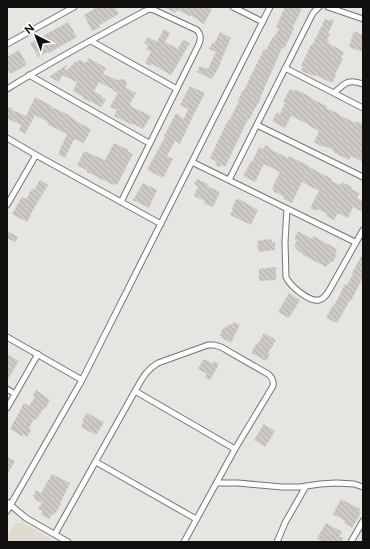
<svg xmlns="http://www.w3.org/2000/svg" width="370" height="549" font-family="Figtree,sans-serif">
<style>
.built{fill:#e0dacf}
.building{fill:url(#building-back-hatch)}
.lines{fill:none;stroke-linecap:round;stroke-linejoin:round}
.street-casing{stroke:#767471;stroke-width:7}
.street{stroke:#fff;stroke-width:5}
</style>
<defs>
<pattern id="building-back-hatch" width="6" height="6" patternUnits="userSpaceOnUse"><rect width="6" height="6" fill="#cdcac6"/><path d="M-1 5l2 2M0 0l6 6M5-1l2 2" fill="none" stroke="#afaca9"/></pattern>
</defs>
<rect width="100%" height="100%" fill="#e7e5e1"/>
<!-- built -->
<path class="built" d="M22 522 56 542H7V537L15 524Z"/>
<!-- building -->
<path class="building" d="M92 7H115L119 14 99 25 100 27 92 31 84 15 94 9Z
M163 7H208L212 9 204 24 199 21V20L190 15V16L177 10 176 13Z
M285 7H297L302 9 293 27 294 28 288 41 284 49 282 48 272 71 260 98H261L255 109V108L249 120 248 119 225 167 221 165 220 167 215 165 217 162 210 158 228 120 229 121 239 101 238 100 243 90H244L264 49 266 50 273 37H274L279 29 276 27Z
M325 19 329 21 330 19 334 21 328 33 330 34 327 40 329 41 328 43 344 52 341 58 343 59 335 74 336 75 332 83 315 75 314 76 301 71 303 67 301 66 311 45 312 46Z
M68 22 77 37 49 53 48 52 38 57 30 43Z
M164 29 170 33 165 42 178 49 183 40 190 43 171 75 152 64 151 66 145 63 151 52 146 49 148 45 144 43 148 37 157 42Z
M354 31 363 35V52L349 47Z
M220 32 231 38 220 63H221L212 79 197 72 200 66 208 69 216 52 209 49 212 43 214 44Z
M19 50 27 65 10 74 7 68V57Z
M89 58 106 68 103 74 117 80 125 79 127 84 125 87 136 93 130 104H131L130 106 151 116 143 129 134 124 133 125 114 116 117 110 110 107 118 93 114 91V90L99 82 94 91 102 96 101 97 106 99 101 107 83 98V97L73 91 77 82 62 75 59 82 49 77 68 64 65 69 67 70 76 61 77 62 80 60 86 63Z
M190 86 205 93 195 112 180 144 175 141 167 156 173 159 163 178 147 170 165 137 164 136 176 113 184 119 188 109 180 105Z
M290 89 294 91V90L296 91 297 90 312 98V99L327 106 326 108 339 114V115L356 123 357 121 363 124V162L351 156 349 160 333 152 334 150 324 146 323 147 314 142 319 131 308 125V124L291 116 285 128 272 121 277 112 280 114 285 103 283 102Z
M35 97 52 106 51 107 69 115V116L79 122V123L91 129 84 143 74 139 65 158 58 154 67 134 47 124 48 122 35 115 25 134 19 130 21 125 8 119 7 121V106L13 109 12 110 26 116Z
M114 143 129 150 128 151 133 154 117 185 115 184 114 185 98 178V177L87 172V170L77 166 84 151 105 160Z
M265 145 271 148 270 149 288 158 289 156 309 166V167L332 179 331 181 340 185 342 182 352 187 351 189 360 193 357 198 363 201V208L361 211 353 207 348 218 338 213 334 220 326 216 327 214 317 209 316 211 310 208 319 191 302 182 292 203 283 199 284 197 273 191 274 189 272 188 280 172 264 164 255 182 243 176 251 161 252 162 259 147 263 149Z
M197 179 208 184 207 186 220 192 213 207 204 203 205 201 194 196 198 186 194 184Z
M40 180 48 185 30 215H31L27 222 12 214 22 197 26 199 32 189 34 190Z
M143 183 157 190 149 208 133 200Z
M237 198 258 210 251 225 230 215 233 209 232 208Z
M7 231 18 237 15 242 7 238Z
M298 231 312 239 313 236 337 249 335 253 337 254 333 262 332 261 330 264 329 263 326 267 303 255V254L296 249 297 248 294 246 297 240 294 239Z
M271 239 272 243 275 242V250L259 252 257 241Z
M363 253V277L351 301 350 300 337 323 326 318 333 305 334 306 345 284 347 285 353 274 352 273Z
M276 267V280L259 281V269Z
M289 293 300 300 289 318 278 312Z
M234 322 240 325 231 343 222 338 223 337 220 335 224 327 225 328 227 325 229 326 230 324 232 325Z
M264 333 276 340 268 353 270 354 266 361 251 353 256 344H258Z
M7 354 19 361 7 381Z
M204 359 213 364 214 361 219 364 210 380 205 378 207 374 198 369Z
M36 390 50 400 45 409 44 408 36 420 34 419 29 428 31 430 27 437 23 434 22 436 10 429 24 403 29 406 35 397 33 395Z
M87 413 104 422 96 435 81 427 84 421 82 420Z
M264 424 275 431 265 447 254 440Z
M7 457 15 461 7 475Z
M52 474 70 483 60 504H61L54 515 52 514 49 519 41 515 43 511 38 509 42 503 34 499 35 497 33 496 36 490 41 493Z
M341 499 360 509 359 511 361 513 352 528 344 523 345 521 333 514Z
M326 523 342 532 339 537H343L342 542H323L317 539Z"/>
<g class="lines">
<defs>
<path id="street" d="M233 7 263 22
M328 7 363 19
M91 41 177 89
M7 44 74 7
M285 68 363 108
M29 75 149 143
M7 89C52 61 99 36 145 11L150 9 154 10 197 30C201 35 201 38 199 44L121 202
M334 93C344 84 348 78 363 84
M257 125 363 177
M7 138 36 155 161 224
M192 162 355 242
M229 180 313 13 319 7
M7 205 36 155
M287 209 285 242 286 277C290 286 309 302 319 300 324 299 327 294 330 289L363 230
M7 337 82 380
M7 389 15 394
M135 391 235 449
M7 408 38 354
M96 462 196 519
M216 483H238L282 487H300L320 484 336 483 354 484 363 487
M7 502 26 518 68 542
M7 511 82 380 270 7
M55 534 135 391C142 379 146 370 158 363L208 345H214L221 347 268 374C272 377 274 380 273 386L235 449 184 542
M277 542 285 523 306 486
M351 542 363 521"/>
</defs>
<!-- street casing -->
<use href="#street" class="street-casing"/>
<!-- street -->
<use href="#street" class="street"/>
</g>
<!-- border -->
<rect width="370" height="549" fill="none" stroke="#11100e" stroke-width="16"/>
<!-- north arrow -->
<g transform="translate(36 36) rotate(318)" stroke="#ffffff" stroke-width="3" paint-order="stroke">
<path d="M0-3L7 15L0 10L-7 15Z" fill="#11100e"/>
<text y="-6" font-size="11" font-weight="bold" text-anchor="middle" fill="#11100e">N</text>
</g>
</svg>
